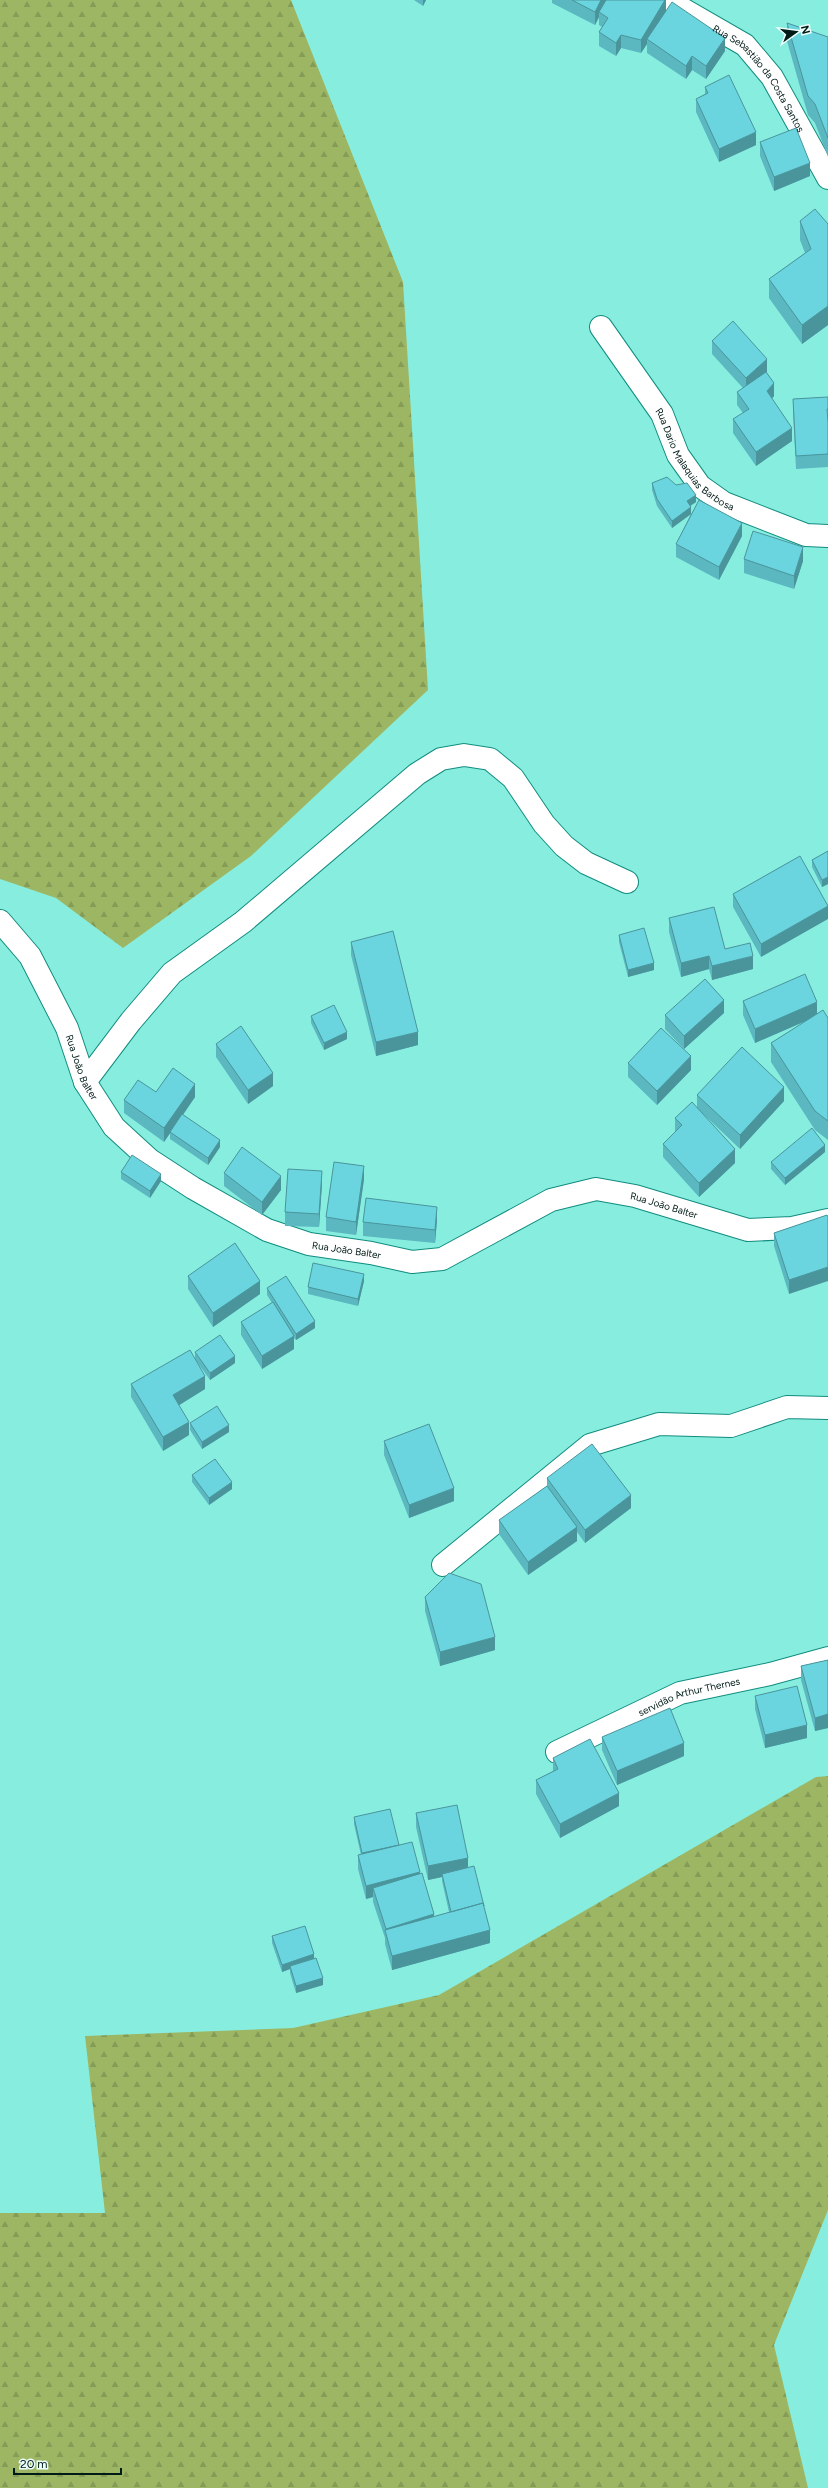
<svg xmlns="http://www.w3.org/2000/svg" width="828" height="2488" font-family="Figtree,sans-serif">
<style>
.forest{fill:url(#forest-firs)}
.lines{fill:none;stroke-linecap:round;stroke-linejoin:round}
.minor-casing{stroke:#118c7f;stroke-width:24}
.minor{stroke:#fff;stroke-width:22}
.wall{fill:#5bb7c0}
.shaded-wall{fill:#4a959c}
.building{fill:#6ad5df;stroke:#4a959c}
.labels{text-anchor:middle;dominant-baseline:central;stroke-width:3;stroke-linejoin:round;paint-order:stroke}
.street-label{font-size:10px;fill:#001b17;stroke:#ecfefb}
</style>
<defs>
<pattern id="forest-firs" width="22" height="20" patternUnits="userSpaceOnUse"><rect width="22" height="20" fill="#9db664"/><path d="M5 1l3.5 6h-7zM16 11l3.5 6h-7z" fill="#859c56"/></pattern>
</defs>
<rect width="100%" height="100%" fill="#87eedf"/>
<!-- forest -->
<path class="forest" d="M0 0H291L403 282 428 690 251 856 123 948 56 898 0 879Z
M828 1776V2210L774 2345 808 2488H0V2213H105L85 2036 293 2028 439 1995 816 1777Z"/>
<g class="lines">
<defs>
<g id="minor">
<path id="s1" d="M667 0 745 45 772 77 828 178"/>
<path id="s2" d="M601 327 662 414 678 455 700 486 724 503 806 535 828 536"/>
<path id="s3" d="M0 921 30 956 67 1028 85 1082 114 1127 150 1160 193 1188 267 1230 309 1244 371 1253 412 1262 442 1259 551 1200 596 1189 635 1196 748 1230 792 1228 828 1220"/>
<path d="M85 1082 131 1021 172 973 243 922 417 774 441 759 464 755 490 759 513 778 544 824 564 846 586 863 627 882"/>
<path d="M443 1565 590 1445 659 1424 731 1426 787 1407 828 1408"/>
<path id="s4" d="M557 1752 680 1693 770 1674 828 1658"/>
</g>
</defs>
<!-- minor casing -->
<use href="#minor" class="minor-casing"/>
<!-- minor -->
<use href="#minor" class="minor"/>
</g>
<!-- wall -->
<path class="wall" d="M414 0H426L423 6Z
M552 0H666V12L725 51 706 79 692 70 686 79 647 53V44L641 53 621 48 616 56 599 46V32L602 27 599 25V17L595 25 552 3Z
M787 23 828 37V157L815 123 808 115 787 41Z
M705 87 756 145 719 162 696 112V99L705 94Z
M760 142 810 176 774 191 760 156Z
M800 221 828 224V325L802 344 769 298V279L805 253 800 240Z
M712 341 767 372V373L774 396 772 398 792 441 756 466 733 433V419L743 413 737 405V392L743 388 712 354Z
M828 397V467L796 469 793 412V399Z
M652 483 696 502 690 506 691 514 742 536 719 580 676 557V544L691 514 672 528 657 506 652 490Z
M744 559 803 561 794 589 744 573Z
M828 851V884L822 887 812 867V860Z
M800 856 761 957 733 907V894Z
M669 918 725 949 753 969 712 980 709 969 681 977 669 932Z
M619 935 654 970 628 977 619 942Z
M351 942 418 1045 376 1056 351 955Z
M743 1001 817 1013 828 1018V1140L815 1130 771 1062V1043L806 1021 755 1043 743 1015Z
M724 1013 684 1049 665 1029V1015Z
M311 1016 347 1039 324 1050 311 1023Z
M216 1044 273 1086 248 1104 216 1057Z
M628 1063 691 1070 657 1105 628 1077Z
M156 1092 195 1097 183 1115 220 1147 208 1165 170 1139V1133L164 1142 124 1113V1100Z
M697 1095 784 1101 740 1149 700 1111 735 1163 699 1197 663 1157V1144L675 1132V1118L697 1108Z
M825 1152 785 1185 771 1169V1162Z
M121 1172 161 1181 150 1198 121 1179Z
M224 1173 281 1190 262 1215 224 1186Z
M364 1179 356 1235 326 1231V1217Z
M322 1184 319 1227 285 1226V1212Z
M827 1215 789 1294 774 1246V1233Z
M437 1220 435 1243 363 1236V1222Z
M188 1276 260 1294 213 1327 188 1289Z
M364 1281 358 1306 308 1294V1287Z
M267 1288 315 1328 296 1340 294 1338V1349L262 1369 241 1335V1322L272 1303 267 1295Z
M195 1352 235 1363 210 1380 195 1359 205 1389 179 1405 189 1435 163 1451 131 1397V1384L195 1359Z
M190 1423 229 1432 202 1449 190 1430Z
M384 1441 454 1501 409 1518 384 1455Z
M192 1475 232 1489 209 1505 192 1482Z
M547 1478 631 1508 585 1543 577 1532V1541L528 1575 499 1534V1520L547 1486Z
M425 1597 495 1650 440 1666 425 1611Z
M828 1660V1728L815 1731 801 1680V1666Z
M755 1696 807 1738 765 1748 755 1709Z
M602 1737 684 1756 617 1785 602 1750Z
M553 1758 619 1806 560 1838 536 1794V1780L553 1771Z
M416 1813 468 1868 490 1943 392 1970 385 1944V1938L373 1902V1897L366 1899 358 1869V1855H361L354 1824V1817L399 1845 420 1874 434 1917 449 1912 442 1881V1877L428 1880 416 1827Z
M272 1936 314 1958 323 1985 296 1993 290 1973V1969L282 1972 272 1943Z"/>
<!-- shaded-wall -->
<path class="shaded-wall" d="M423 0H426L423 6Z
M601 0H608L599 12V17L595 25V12Z
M665 0H666V12L647 39V44L641 53V40Z
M621 35V48L616 56V43Z
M725 38V51L706 79V66Z
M692 56V70L686 79V66Z
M756 132V145L719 162V149Z
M810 163V176L774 191V177Z
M828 306V325L802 344V325Z
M767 359V372L746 392V378Z
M774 383V396L767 405V391Z
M792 428V441L756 466V452Z
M696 495V502L687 508V501Z
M691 507V514L672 528V521Z
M742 523V536L719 580V567Z
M803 547V561L794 589V576Z
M828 877V884L822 887V880Z
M828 906V919L761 957V944Z
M709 956V969L681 977V963Z
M753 956V969L712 980V966Z
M654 963V970L628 977V970Z
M724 1000V1013L684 1049V1036Z
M817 1002V1016L755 1043V1029Z
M347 1032V1039L324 1050V1043Z
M418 1032V1045L376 1056V1042Z
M691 1056V1070L657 1105V1091Z
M273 1073V1086L248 1104V1090Z
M195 1084V1097L164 1142V1128Z
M784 1087V1101L740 1149V1135Z
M220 1140V1147L208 1165V1158Z
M825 1145V1152L785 1185V1178Z
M735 1149V1163L699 1197V1183Z
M364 1166V1179L356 1235V1222Z
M322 1171V1184L319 1227V1214Z
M161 1174V1181L150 1198V1191Z
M281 1176V1190L262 1215V1202Z
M437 1207V1220L435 1243V1230Z
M828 1267V1281L789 1294V1280Z
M364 1274V1281L358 1306V1299Z
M260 1281V1294L213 1327V1313Z
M315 1321V1328L296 1340V1334Z
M294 1336V1349L262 1369V1356Z
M235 1356V1363L210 1380V1373Z
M205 1376V1389L173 1409V1395Z
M189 1422V1435L163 1451V1437Z
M229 1425V1432L202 1449V1442Z
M232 1482V1489L209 1505V1498Z
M454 1488V1501L409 1518V1505Z
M631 1495V1508L585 1543V1530Z
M577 1527V1541L528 1575V1562Z
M495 1637V1650L440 1666V1652Z
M828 1714V1728L815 1731V1718Z
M807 1725V1738L765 1748V1735Z
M684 1743V1756L617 1785V1771Z
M619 1793V1806L560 1838V1824Z
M399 1845 362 1860V1853Z
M468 1858V1871L442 1874V1877L428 1880V1866Z
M420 1872V1885L373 1888V1897L366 1899V1886Z
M434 1914V1927L386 1936V1929Z
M490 1930V1943L392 1970V1956Z
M314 1954V1961L290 1966V1969L282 1972V1965Z
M323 1978V1985L296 1993V1986Z"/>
<!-- building -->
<path class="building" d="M572 0H601L595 12Z
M606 0H665L641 40 621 35 616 43 599 32 608 18 599 12Z
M672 2 725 38 706 66 692 56 686 66 647 39Z
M787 23 828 37V138L815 104 808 96Z
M729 75 756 132 719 149 696 99 708 93 705 87Z
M796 128 810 163 774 177 760 142Z
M815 209 828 224V306L802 325 769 279 811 249 800 221Z
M733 321 767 359 746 378 712 341Z
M766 372 774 383 767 391 792 428 756 452 733 419 749 409 737 392Z
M828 397V409H827L828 422V454L796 456 793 399Z
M667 477 676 485 687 483 696 495 687 501 691 507 672 521 657 499 652 483Z
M699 500 742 523 719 567 676 544Z
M753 531 803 547 794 576 744 559Z
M828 851V877L822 880 812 860Z
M800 856 828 906 761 944 733 894Z
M714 907 725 949 750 943 753 956 712 966 709 956 681 963 669 918Z
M644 928 654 963 628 970 619 935Z
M393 931 418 1032 376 1042 351 942Z
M805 974 817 1002 755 1029 743 1001Z
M705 979 724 1000 684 1036 665 1015Z
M334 1005 347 1032 324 1043 311 1016Z
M823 1010 828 1018V1121L815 1111 771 1043Z
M241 1026 273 1073 248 1090 216 1044Z
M661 1028 691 1056 657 1091 628 1063Z
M742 1047 784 1087 740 1135 697 1095Z
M173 1068 195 1084 164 1128 124 1100 138 1080 156 1092Z
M692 1102 735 1149 699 1183 663 1144 682 1125 675 1118Z
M182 1114 220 1140 208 1158 170 1132Z
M812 1128 825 1145 785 1178 771 1162Z
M242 1147 281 1176 262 1202 224 1173Z
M132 1155 161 1174 150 1191 121 1172Z
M334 1162 364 1166 356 1222 326 1217Z
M288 1169 322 1171 319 1214 285 1212Z
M366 1198 437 1207 435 1230 363 1222Z
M827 1215 828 1217V1267L789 1280 774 1233Z
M235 1243 260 1281 213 1313 188 1276Z
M313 1263 364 1274 358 1299 308 1287Z
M286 1276 315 1321 296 1334 267 1288Z
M273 1302 294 1336 262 1356 241 1322Z
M220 1335 235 1356 210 1373 195 1352Z
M190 1350 205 1376 173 1395 189 1422 163 1437 131 1384Z
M217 1406 229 1425 202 1442 190 1423Z
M429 1424 454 1488 409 1505 384 1441Z
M592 1444 631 1495 585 1530 547 1478Z
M215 1459 232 1482 209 1498 192 1475Z
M547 1486 577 1527 528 1562 499 1520Z
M449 1573 481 1584 495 1637 440 1652 425 1597Z
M828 1660V1714L815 1718 801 1666Z
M797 1686 807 1725 765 1735 755 1696Z
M670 1708 684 1743 617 1771 602 1737Z
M590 1739 619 1793 560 1824 536 1780 558 1769 553 1758Z
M457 1805 468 1858 428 1866 416 1813Z
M390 1809 399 1845 362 1853 354 1817Z
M412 1842 420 1872 366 1886 358 1855Z
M474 1866 484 1906 483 1903 451 1912 442 1874Z
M422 1873 434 1914 386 1929 373 1888Z
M483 1903 490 1930 392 1956 385 1930Z
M305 1926 314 1954 282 1965 272 1936Z
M316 1958 323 1978 296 1986 290 1966Z"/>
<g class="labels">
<!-- street labels -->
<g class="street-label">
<text stroke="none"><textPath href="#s1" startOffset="124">Rua Sebastião da Costa Santos</textPath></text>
<text stroke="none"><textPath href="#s2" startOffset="164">Rua Dario Malaquias Barbosa</textPath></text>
<text stroke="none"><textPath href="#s3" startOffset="169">Rua João Balter</textPath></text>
<text stroke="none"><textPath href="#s3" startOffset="842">Rua João Balter</textPath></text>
<text stroke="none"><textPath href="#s3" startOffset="505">Rua João Balter</textPath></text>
<text stroke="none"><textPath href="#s4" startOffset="144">servidão Arthur Thernes</textPath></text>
</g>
</g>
<!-- north arrow -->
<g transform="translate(796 32) rotate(76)" stroke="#ecfefb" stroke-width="3" paint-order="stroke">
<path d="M0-3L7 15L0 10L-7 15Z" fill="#001b17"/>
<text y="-6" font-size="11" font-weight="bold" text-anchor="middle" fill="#001b17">N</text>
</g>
<!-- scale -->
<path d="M14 2468v6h107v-6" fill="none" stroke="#001b17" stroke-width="2"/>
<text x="20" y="2468" font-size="12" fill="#001b17" stroke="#ecfefb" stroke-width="3" paint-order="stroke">20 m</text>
</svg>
